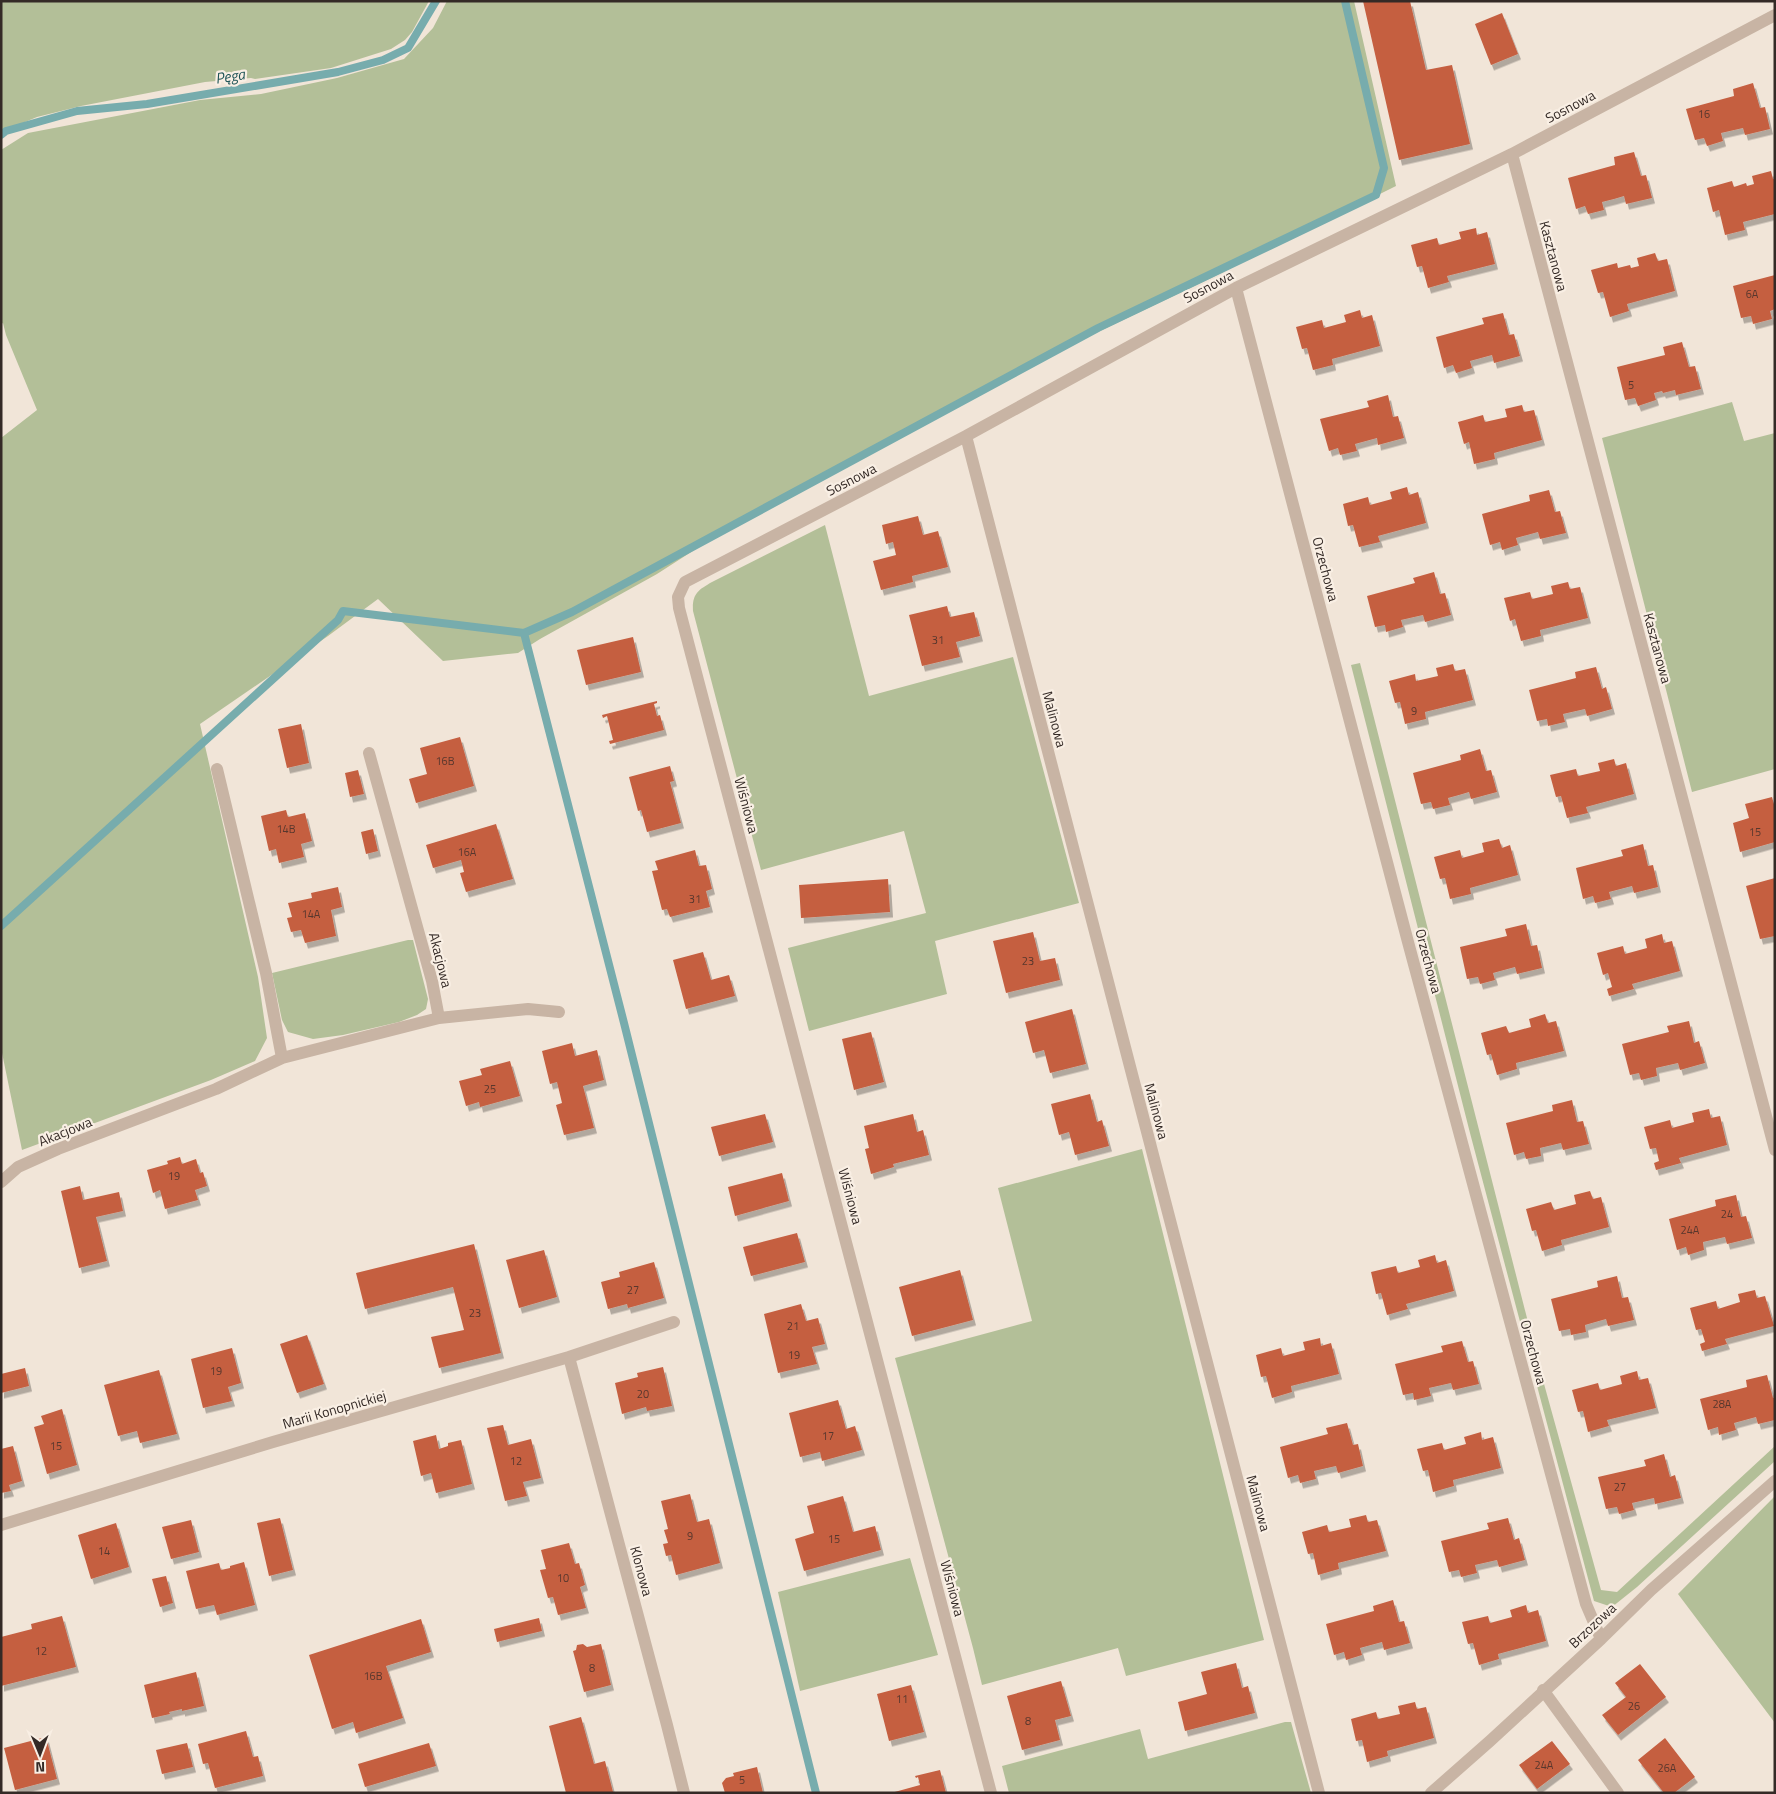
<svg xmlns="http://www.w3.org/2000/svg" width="1776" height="1794" font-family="'Titillium Web',sans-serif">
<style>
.green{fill:#b3bf98}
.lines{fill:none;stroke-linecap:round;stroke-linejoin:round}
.stream{stroke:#77acad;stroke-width:8}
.building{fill:#c55f41;filter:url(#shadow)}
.minor{stroke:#c8b4a4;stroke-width:12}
.labels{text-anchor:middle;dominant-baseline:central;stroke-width:4.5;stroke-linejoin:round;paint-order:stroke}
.number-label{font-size:11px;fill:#58372d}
.street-label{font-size:14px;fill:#342a26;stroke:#f9efe4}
.water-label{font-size:15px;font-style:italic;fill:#1c5255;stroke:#f9efe4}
</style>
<defs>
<filter id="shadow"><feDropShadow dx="3" dy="5.5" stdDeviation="0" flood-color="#0004"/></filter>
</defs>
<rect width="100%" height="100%" fill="#f1e5d8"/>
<!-- green -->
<path class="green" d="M1 1H429L412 32 405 40 391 49 331 68 255 79 251 78 205 82 81 106 37 117 1 132Z
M447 1H1354L1396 186 1209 279 993 382 873 450 772 500 657 574 540 639 518 653 443 661 378 599 328 636 200 724 258 977 267 1038 255 1061 211 1080 22 1150 1 1048V438L37 410 6 335 3 323 1 324V150L28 133 200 100 261 94 337 78 404 59 433 28Z
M1732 402 1744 441 1775 433V769L1692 792 1602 438Z
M825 525 869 696 1013 657 1079 903 935 941 947 994 809 1031 788 948 926 913 904 831 761 870 693 611C692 594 698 590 712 582Z
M1360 663 1541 1373 1601 1590 1617 1592 1775 1446V1461L1637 1587 1612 1607 1594 1601 1470 1133 1351 665Z
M408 940H413L428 999 426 1009 417 1015 399 1022 343 1035 313 1039 288 1032 282 1020 272 973Z
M1142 1149 1264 1640 1126 1676 1118 1648 982 1685 973 1648 895 1358 1032 1321 998 1188Z
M1775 1496V1723L1678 1594Z
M910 1558 938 1655 800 1691 778 1592Z
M1285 1722H1291L1311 1793H1009L1002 1766 1140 1729 1148 1759Z"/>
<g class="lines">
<!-- stream -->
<path class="stream" d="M1 135 6 131 77 111 147 104 338 72 383 60 408 48 436 1
M524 633 624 1023 816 1793
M1 926 338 620 343 611 524 633 572 612 1098 328 1376 195 1384 168 1345 1"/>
</g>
<!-- building -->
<path class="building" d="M1363 1H1410L1426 70 1452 65 1470 144 1399 160Z
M1502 13 1518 54 1491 65 1475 24Z
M1753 83 1760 108 1765 107 1770 129 1745 135 1743 128 1721 133 1723 141 1707 146 1704 138 1695 140 1686 109 1734 96 1733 89Z
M1634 152 1641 176 1646 175 1652 198 1626 204 1624 196 1614 199 1602 202 1604 210 1588 214 1585 206 1576 209 1568 178 1615 165 1614 157Z
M1771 171 1773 179H1775V214L1743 222 1745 230 1725 235 1719 210 1713 212 1707 188 1732 181 1734 187 1746 183 1747 186 1754 184 1752 176Z
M1476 228 1477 235 1487 232 1495 264 1447 276 1449 282 1428 288 1422 266 1417 267 1411 245 1437 238 1439 245 1461 239 1459 232Z
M1655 253 1658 261 1667 259 1675 291 1627 304 1629 311 1610 317 1603 292 1598 293 1591 270 1617 263 1618 268 1630 265 1631 268 1639 266 1637 258Z
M1775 275V309L1770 311 1772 319 1753 324 1751 316 1741 318 1733 286Z
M1360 310 1362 318 1372 315 1380 346 1332 359 1333 365 1313 370 1307 348 1302 349 1296 327 1322 320 1324 328 1346 322 1344 315Z
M1503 313 1509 335 1514 334 1520 356 1494 363 1492 355 1470 361 1472 368 1456 373 1453 365 1444 368 1436 337 1484 324 1482 318Z
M1682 342 1689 367 1695 366 1701 389 1676 395 1675 390 1663 393 1662 391 1654 393 1656 400 1638 406 1635 398 1625 400 1617 367 1665 355 1663 347Z
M1388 395 1393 417 1398 416 1404 438 1378 445 1377 438 1355 444 1357 451 1340 455 1338 448 1329 451 1320 419 1369 407 1367 401Z
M1522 405 1524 412 1534 410 1542 440 1494 453 1495 459 1474 464 1469 442 1464 444 1458 422 1483 415 1485 422 1507 417 1505 409Z
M1407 487 1409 495 1418 492 1426 523 1378 536 1380 542 1359 547 1353 525 1348 526 1343 504 1368 497 1370 505 1392 499 1390 492Z
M1549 490 1555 512 1560 511 1566 533 1540 539 1538 532 1516 538 1518 545 1502 550 1500 542 1490 545 1482 514 1530 501 1529 495Z
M918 516 923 535 938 531 948 567 912 576 913 582 881 590 873 561 896 555 893 542 886 544 882 525Z
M1434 572 1440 594 1445 593 1451 615 1425 622 1423 615 1401 620 1403 627 1386 632 1385 625 1375 627 1367 596 1415 583 1413 578Z
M1568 582 1570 589 1580 587 1588 618 1540 630 1541 636 1521 641 1515 619 1510 621 1504 598 1530 592 1532 599 1553 594 1551 586Z
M947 606 950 617 974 612 980 636 956 642 960 657 922 666 909 615Z
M633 637 641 672 586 685 577 650Z
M1453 664 1455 671 1465 669 1473 700 1425 712 1426 719 1405 724 1400 702 1395 703 1389 681 1415 674 1416 681 1438 676 1436 668Z
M1596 667 1602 689 1606 687 1612 709 1587 716 1585 709 1563 714 1565 722 1548 726 1547 719 1537 721 1529 690 1576 678 1575 672Z
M657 701V703L654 704 657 716 660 715 664 730 610 744 609 741 613 740 607 716 603 718 602 715Z
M301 724 309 763 287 768 278 729Z
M460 737 474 786 416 803 409 779 427 774 420 748Z
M1480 749 1486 771 1491 770 1497 792 1471 799 1469 792 1459 795 1448 798 1450 805 1433 809 1431 802 1421 804 1413 773 1461 760 1460 755Z
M1614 759 1616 766 1626 763 1634 794 1586 807 1588 813 1567 818 1561 796 1556 797 1550 775 1576 769 1578 776 1600 771 1598 763Z
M670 766 674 781 670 782 681 823 647 832 641 810 638 811 629 777Z
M358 770 364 794 350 797 345 773Z
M1772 797 1775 808V842L1740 852 1733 823 1749 818 1745 804Z
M286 810 288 817 305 813 312 841 301 844 304 857 279 863 276 849 269 851 261 816Z
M496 824 513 879 466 892 460 873 464 872 461 860 433 868 426 845Z
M373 829 378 851 366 854 361 832Z
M1499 839 1502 848 1510 845 1518 875 1470 888 1471 894 1450 899 1445 878 1440 879 1434 857 1460 850 1462 858 1484 852 1482 843Z
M1643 844 1648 866 1653 865 1658 887 1634 893 1632 886 1609 892 1611 899 1595 903 1593 896 1583 899 1576 868 1623 856 1621 850Z
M695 850 699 866 706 865 712 889 706 891 710 907 670 917 667 909 662 910 652 871 658 870 655 861Z
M1775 878V936L1760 939 1746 886Z
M888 879 890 912 801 918 799 885Z
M338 887 342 907 331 910 336 936 305 943 301 930 291 932 287 918 292 917 288 903 312 898 311 893Z
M1526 924 1531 946 1537 945 1542 968 1517 974 1515 967 1493 973 1495 980 1480 984 1478 977 1467 979 1460 947 1507 936 1505 929Z
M1033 932 1040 961 1055 958 1060 980 1006 993 993 941Z
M1662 934 1664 943 1672 941 1680 971 1632 984 1634 989 1609 996 1607 989 1612 987 1608 973 1603 975 1597 953 1623 946 1625 954 1647 948 1645 939Z
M703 952 711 980 729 975 735 996 686 1009 673 960Z
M1072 1009 1086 1064 1050 1073 1044 1050 1033 1053 1025 1022Z
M1545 1014 1548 1023 1556 1021 1564 1051 1516 1063 1517 1069 1497 1075 1491 1054 1487 1055 1481 1033 1506 1026 1509 1033 1531 1027 1529 1019Z
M1689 1021 1694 1043 1699 1041 1705 1063 1680 1070 1678 1063 1656 1068 1657 1076 1641 1080 1639 1073 1630 1075 1622 1044 1669 1032 1667 1026Z
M871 1032 884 1082 854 1090 842 1039Z
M572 1043 575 1056 597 1050 604 1080 583 1086 594 1128 564 1135 556 1105 562 1103 557 1082 550 1084 542 1051Z
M510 1061 520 1096 480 1107 479 1102 466 1106 459 1081 482 1075 480 1069Z
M1090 1094 1097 1122 1102 1120 1109 1146 1075 1155 1069 1132 1059 1135 1051 1104Z
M1572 1100 1577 1122 1583 1121 1589 1144 1563 1150 1561 1143 1540 1148 1541 1156 1526 1159 1524 1152 1514 1155 1506 1123 1553 1111 1552 1105Z
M1709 1109 1711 1118 1720 1116 1727 1145 1679 1158 1681 1163 1656 1170 1654 1163 1659 1161 1656 1148 1650 1149 1644 1127 1670 1120 1672 1128 1694 1122 1692 1113Z
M765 1114 773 1142 719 1156 711 1127Z
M913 1114 917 1132 923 1130 929 1155 893 1164 894 1167 871 1174 865 1149 869 1148 864 1126Z
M180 1157 182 1164 196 1159 200 1173 203 1172 207 1186 195 1190 198 1200 165 1209 160 1190 153 1193 147 1170 168 1164 167 1161Z
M782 1173 789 1201 735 1216 728 1187Z
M80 1186 83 1200 119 1192 123 1211 96 1217 107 1261 79 1268 61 1191Z
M1590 1191 1593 1199 1601 1197 1609 1227 1561 1240 1562 1245 1542 1251 1536 1230 1532 1231 1526 1209 1551 1202 1554 1210 1576 1204 1574 1195Z
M1736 1195 1741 1217 1746 1216 1752 1238 1727 1244 1725 1237 1703 1242 1704 1250 1688 1255 1686 1247 1677 1250 1669 1219 1716 1206 1715 1200Z
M797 1233 805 1262 751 1276 743 1247Z
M474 1244 501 1353 439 1368 431 1337 464 1330 453 1287 365 1309 356 1273Z
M544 1250 557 1297 519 1308 506 1260Z
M1435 1255 1437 1263 1446 1260 1454 1291 1406 1304 1408 1309 1387 1315 1381 1293 1376 1294 1371 1272 1396 1266 1398 1273 1420 1267 1418 1260Z
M654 1262 664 1298 628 1308 627 1304 608 1309 601 1282 620 1277 619 1272Z
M960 1270 973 1320 912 1336 899 1287Z
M1617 1276 1622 1298 1628 1297 1634 1320 1608 1326 1606 1319 1585 1325 1586 1332 1571 1335 1570 1329 1559 1331 1551 1299 1598 1287 1597 1281Z
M1755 1290 1757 1298 1765 1296 1774 1326 1725 1339 1727 1344 1702 1351 1700 1344 1705 1342 1701 1329 1696 1330 1690 1308 1716 1301 1718 1309 1740 1302 1738 1294Z
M801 1304 806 1321 818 1318 825 1344 812 1347 817 1364 778 1373 764 1314Z
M307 1335 324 1384 297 1393 280 1344Z
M1320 1338 1321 1346 1331 1343 1339 1374 1291 1386 1292 1392 1272 1398 1266 1376 1261 1377 1256 1355 1281 1348 1283 1356 1305 1350 1303 1342Z
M1462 1341 1468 1362 1473 1361 1479 1384 1453 1390 1451 1383 1429 1388 1431 1396 1414 1400 1413 1393 1403 1395 1395 1364 1443 1352 1441 1346Z
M232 1348 241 1383 228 1387 232 1401 203 1408 191 1359Z
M663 1367 672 1406 647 1411 646 1407 622 1414 615 1383 638 1377 637 1373Z
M25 1368 29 1386 1 1393V1374Z
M159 1370 177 1434 140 1443 137 1431 118 1436 104 1385Z
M1637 1371 1639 1380 1648 1378 1656 1408 1607 1420 1609 1426 1588 1432 1583 1411 1578 1412 1572 1390 1598 1383 1600 1390 1622 1384 1620 1376Z
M1767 1375 1773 1398 1775 1397V1420L1758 1424 1756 1417 1734 1423 1736 1430 1719 1435 1718 1427 1708 1430 1700 1399 1747 1387 1746 1380Z
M838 1400 846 1429 855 1426 862 1450 822 1461 820 1452 800 1457 789 1413Z
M62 1409 77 1465 47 1474 34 1427 44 1424 41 1416Z
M1347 1423 1353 1445 1358 1444 1363 1466 1338 1473 1336 1466 1314 1471 1316 1479 1300 1483 1298 1475 1288 1478 1280 1447 1328 1434 1326 1428Z
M503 1425 508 1445 531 1439 541 1478 523 1482 527 1496 505 1501 487 1428Z
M1481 1432 1482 1440 1493 1437 1501 1468 1453 1480 1454 1486 1433 1492 1428 1470 1423 1471 1417 1449 1442 1443 1444 1450 1466 1444 1464 1437Z
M436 1435 439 1449 448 1446V1443L461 1440 472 1484 436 1493 431 1473 421 1476 413 1441Z
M13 1446 22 1481 9 1485 11 1491 1 1493V1449Z
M1664 1454 1670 1477 1675 1475 1681 1498 1655 1504 1654 1498 1632 1503 1634 1510 1619 1514 1617 1507 1606 1509 1598 1477 1646 1466 1644 1460Z
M690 1494 697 1522 709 1519 720 1563 676 1575 671 1555 666 1556 663 1544 668 1543 664 1530 668 1529 661 1501Z
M843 1496 853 1532 875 1526 881 1550 804 1571 795 1539 814 1533 807 1506Z
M1366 1515 1368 1522 1377 1520 1386 1551 1338 1563 1339 1569 1318 1575 1313 1553 1308 1554 1302 1532 1327 1525 1329 1532 1351 1527 1349 1519Z
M280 1518 293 1570 269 1576 257 1523Z
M1508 1518 1514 1540 1519 1538 1525 1560 1499 1567 1497 1560 1475 1565 1477 1573 1461 1577 1459 1570 1449 1572 1441 1541 1489 1529 1487 1523Z
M191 1520 199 1552 171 1559 162 1527Z
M116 1523 129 1567 91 1579 78 1535Z
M569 1543 575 1564 579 1563 585 1585 580 1587 586 1608 558 1615 553 1597 548 1598 540 1570 546 1569 541 1550Z
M244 1562 255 1605 217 1615 214 1605 196 1609 186 1571 219 1563 221 1570 230 1568V1566Z
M166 1576 173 1603 160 1607 152 1579Z
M1393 1600 1399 1622 1404 1621 1410 1643 1384 1650 1382 1642 1360 1648 1362 1655 1346 1660 1344 1652 1334 1655 1326 1624 1374 1611 1373 1606Z
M1526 1605 1528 1613 1538 1610 1546 1641 1498 1654 1499 1659 1479 1665 1473 1643 1468 1644 1462 1622 1488 1616 1490 1623 1512 1617 1510 1610Z
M62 1616 76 1667 1 1686V1637L32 1629 31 1624Z
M539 1618 542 1631 497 1642 494 1629Z
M421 1619 431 1652 386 1666 403 1718 356 1733 353 1722 332 1729 309 1655Z
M583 1644 587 1647 601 1644 611 1685 584 1692 573 1651 576 1650 577 1645Z
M1236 1663 1242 1688 1248 1686 1255 1713 1185 1731 1178 1702 1207 1694 1201 1672Z
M1640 1664 1666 1697 1618 1735 1602 1715 1626 1697 1615 1683Z
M196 1672 204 1706 182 1711V1709L169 1712 170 1714 152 1718 144 1685Z
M1061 1681 1071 1716 1055 1720 1060 1740 1022 1750 1007 1696Z
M911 1685 924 1732 889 1741 877 1694Z
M1415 1702 1417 1709 1426 1707 1434 1738 1387 1751 1388 1756 1367 1762 1362 1740 1356 1741 1351 1719 1376 1712 1378 1719 1400 1714 1398 1706Z
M581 1717 594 1764 605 1761 613 1792 566 1793 549 1726Z
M246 1731 253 1757 258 1756 263 1776 215 1788 208 1763 203 1764 198 1744Z
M46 1737 57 1779 15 1790 4 1748Z
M1665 1738 1695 1777 1674 1793H1664L1638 1760Z
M1552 1741 1570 1764 1537 1789 1519 1765Z
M187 1743 193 1767 162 1774 156 1750Z
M429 1743 436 1766 365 1787 358 1764Z
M757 1767 763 1793H725L722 1783 726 1778 734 1776 733 1773Z
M940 1770 946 1793H891L920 1785 918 1777 916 1778 915 1776Z"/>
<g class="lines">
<!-- minor -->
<path class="minor" d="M1512 154 1775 1150
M1236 288 1408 942 1586 1604 1601 1639
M966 436 1319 1793
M439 1018 528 1009 559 1012
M282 1058 439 1018 432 981 369 753
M1 1182 18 1167 58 1149 216 1089 282 1058 266 973 217 769
M569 1357 667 1725 684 1793
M1 1525 273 1442 569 1357 674 1322
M1543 1690 1618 1793
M991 1793 679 608 678 597 685 582 966 436 1236 288 1512 154 1775 15
M1431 1793 1490 1741 1601 1639 1651 1590 1775 1481"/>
</g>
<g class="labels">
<!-- number labels -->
<g class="number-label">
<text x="1704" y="114">16</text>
<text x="1752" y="294">6A</text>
<text x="1631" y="385">5</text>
<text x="938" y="640">31</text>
<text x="1414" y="711">9</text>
<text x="445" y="761">16B</text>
<text x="286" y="829">14B</text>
<text x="1755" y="832">15</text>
<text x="467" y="852">16A</text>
<text x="695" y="899">31</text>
<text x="311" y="914">14A</text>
<text x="1028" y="961">23</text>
<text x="490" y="1089">25</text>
<text x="174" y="1176">19</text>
<text x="1727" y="1214">24</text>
<text x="1690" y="1230">24A</text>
<text x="633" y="1290">27</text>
<text x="475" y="1313">23</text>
<text x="793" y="1326">21</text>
<text x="794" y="1355">19</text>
<text x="216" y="1371">19</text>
<text x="643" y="1394">20</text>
<text x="1722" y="1404">28A</text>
<text x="828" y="1436">17</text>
<text x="56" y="1446">15</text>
<text x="516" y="1461">12</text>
<text x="1620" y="1487">27</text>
<text x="690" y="1536">9</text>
<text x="834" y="1539">15</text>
<text x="104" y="1551">14</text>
<text x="563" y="1578">10</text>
<text x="41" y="1651">12</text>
<text x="592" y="1668">8</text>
<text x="373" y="1676">16B</text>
<text x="902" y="1699">11</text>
<text x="1634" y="1706">26</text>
<text x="1028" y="1721">8</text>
<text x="1544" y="1765">24A</text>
<text x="1667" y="1768">26A</text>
<text x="742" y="1780">5</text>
</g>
<!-- street labels -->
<g class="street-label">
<text transform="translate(1570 106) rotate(-28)">Sosnowa</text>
<text transform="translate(1554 256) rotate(75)">Kasztanowa</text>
<text transform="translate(1208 286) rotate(-28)">Sosnowa</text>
<text transform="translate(851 479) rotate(-27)">Sosnowa</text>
<text transform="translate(1326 569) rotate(75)">Orzechowa</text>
<text transform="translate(1658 648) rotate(75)">Kasztanowa</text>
<text transform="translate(1055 719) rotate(75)">Malinowa</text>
<text transform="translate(747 805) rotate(75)">Wiśniowa</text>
<text transform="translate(441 960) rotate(76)">Akacjowa</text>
<text transform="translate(1429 961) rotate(75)">Orzechowa</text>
<text transform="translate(1157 1111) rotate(75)">Malinowa</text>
<text transform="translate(65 1131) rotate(-22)">Akacjowa</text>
<text transform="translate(851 1196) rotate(75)">Wiśniowa</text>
<text transform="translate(1534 1352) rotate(75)">Orzechowa</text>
<text transform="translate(334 1409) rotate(-16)">Marii Konopnickiej</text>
<text transform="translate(1259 1503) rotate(75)">Malinowa</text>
<text transform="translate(642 1571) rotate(75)">Klonowa</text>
<text transform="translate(953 1588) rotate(75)">Wiśniowa</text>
<text transform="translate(1592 1625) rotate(-43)">Brzozowa</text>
</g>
<!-- water labels -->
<g class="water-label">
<text transform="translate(230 76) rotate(-9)">Pęga</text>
</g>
</g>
<!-- border -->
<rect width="1776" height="1794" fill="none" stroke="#342a26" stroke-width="5"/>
<!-- north arrow -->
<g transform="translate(40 1754) rotate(179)" stroke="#f9efe4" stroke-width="4" paint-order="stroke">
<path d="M0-4L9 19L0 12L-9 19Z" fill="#342a26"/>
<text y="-8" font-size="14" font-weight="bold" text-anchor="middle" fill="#342a26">N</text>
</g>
</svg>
